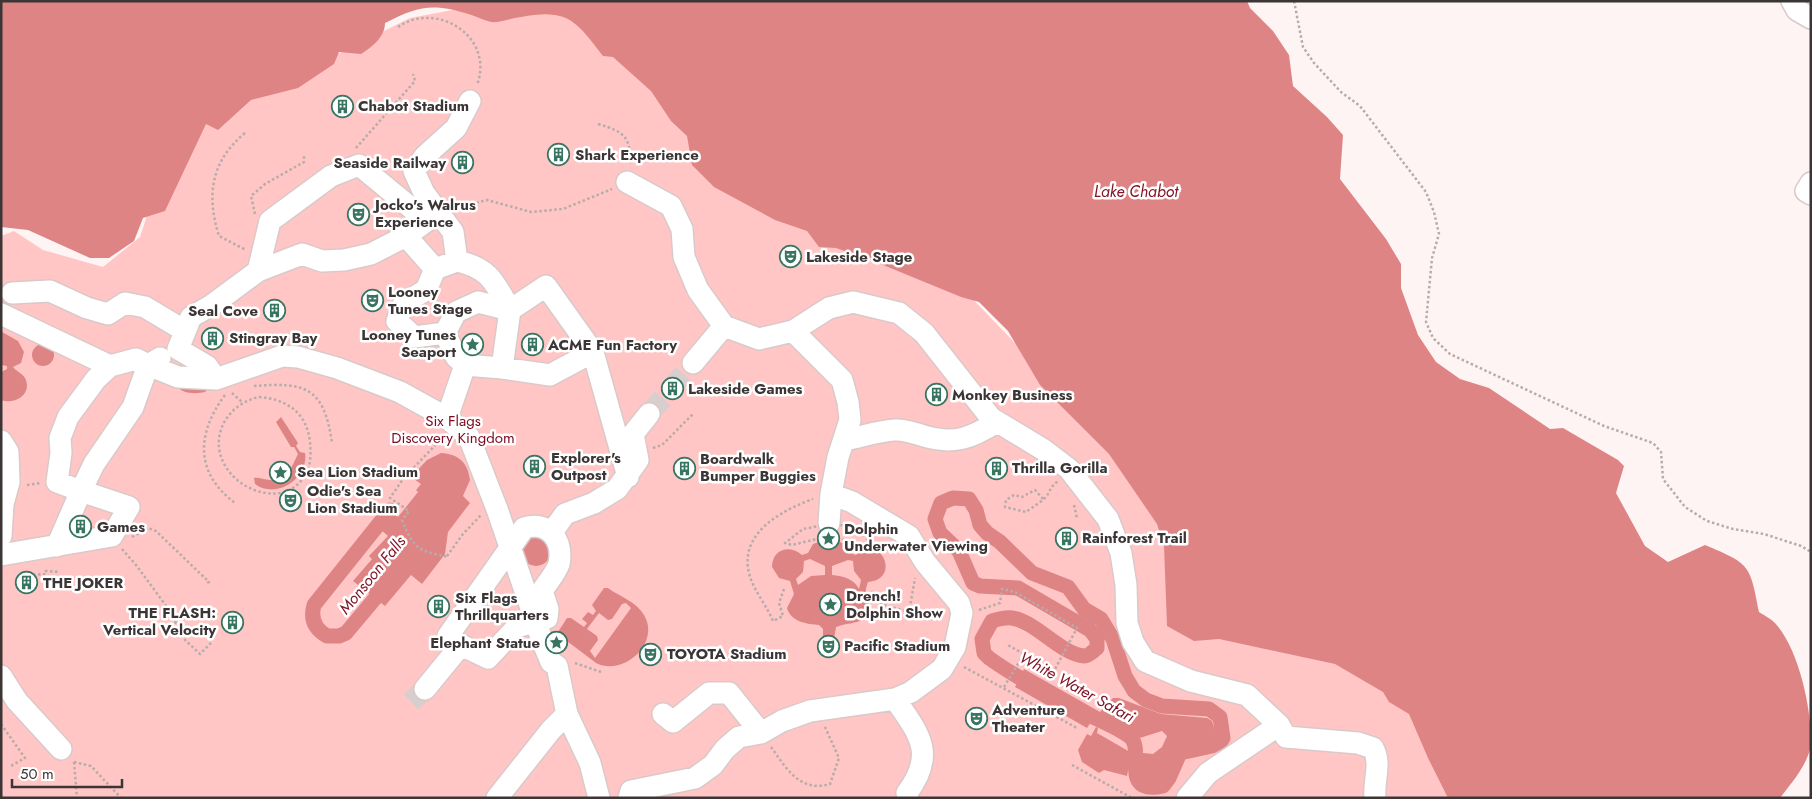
<svg xmlns="http://www.w3.org/2000/svg" width="1812" height="799" font-family="Jost,sans-serif">
<style>
.green{fill:#ffc6c5}
.water{fill:#df8485;fill-rule:evenodd}
.lines{fill:none;stroke-linecap:round;stroke-linejoin:round}
.canal{stroke:#df8485;stroke-width:15}
.minor-tunnel{stroke:#d8cece;stroke-width:21;stroke-dasharray:21 11;stroke-linecap:butt}
.minor-casing{stroke:#dac9c9;stroke-width:24}
.path{stroke:#b5acac;stroke-width:2.5;stroke-dasharray:2.5 2.5;stroke-linecap:butt}
.minor{stroke:#fff;stroke-width:21}
.labels{text-anchor:middle;dominant-baseline:central;stroke-width:5;stroke-linejoin:round;paint-order:stroke}
.poi-label{font-size:15px;font-weight:bold;fill:#3b3535;stroke:#fff;text-anchor:start}
.park-label{font-size:15px;fill:#7b0920;stroke:#fff}
.water-label{font-size:16px;font-style:italic;fill:#821526;stroke:#fff}
</style>
<rect width="100%" height="100%" fill="#fff4f4"/>
<!-- green -->
<path class="green" d="M495 2 561 3 964 290 1167 501 1384 650 1478 798H1V236L14 231 43 250 103 267 140 237 179 117 328 59 410 18Z"/>
<!-- water -->
<path class="water" d="M1 1H1247L1250 8 1273 31 1289 55 1293 86 1327 117 1343 135 1340 179 1386 239 1401 264V288L1418 335 1436 362 1460 379 1489 388 1550 429 1563 428 1618 460 1624 466 1616 493 1645 546 1668 562 1705 545C1750 564 1750 564 1759 612 1764 615 1771 619 1775 623 1799 649 1812 710 1811 745 1807 766 1792 782 1780 798H1448L1428 758 1409 714 1389 702 1383 692 1335 664 1219 639 1194 641 1167 626 1164 546 1157 524 1109 454 1040 385 1008 331 979 302 961 297 871 260 836 248 819 247 807 231 775 220 714 187 692 165 687 136 671 121 651 91 613 57 603 56C576 21 568 8 521 17 512 18 499 23 491 22 482 20 474 15 465 13 430 3 417 7 385 23 385 37 372 47 361 54L339 52 334 64 298 88 251 100 218 130 206 124 165 211 143 218 134 241 109 258H90L28 230 1 227Z
M2 332 18 341 24 352 21 363 13 367C16 371 22 373 25 378 33 394 15 405 1 400V372L7 369V366L1 365Z
M32 355a11 11 0 1 1 22 0a11 11 0 1 1-22 0Z
M178 387 208 389 205 392C196 394 183 394 178 387Z
M281 417 298 443 296 446 300 452 305 453C309 478 276 500 255 484L254 478C259 477 264 480 270 480 288 480 292 466 298 454L294 447H291L276 422Z
M441 453C459 454 468 463 470 480L463 496 470 503 448 532 445 554 422 584 411 575 385 606 353 581 372 559 369 556 388 536 380 529 393 513 398 517 418 492 416 490 421 484 411 477 427 460Z
M521 551a15 15 0 1 1 30 0a15 15 0 1 1-30 0Z
M827 539 843 543 850 553 856 555C879 531 903 579 868 582 863 596 867 597 871 610 865 625 848 622 836 627L834 639H823V629L819 625C807 624 791 622 787 608L794 594 790 581 779 578 772 567C772 549 790 544 802 555L808 553 813 544ZM810 559 825 566V575L811 576 798 585 796 579 803 572 804 561ZM848 560 853 561 854 571 861 580 859 589C854 579 844 576 832 575V566Z
M604 588H608C620 597 636 601 644 615 661 643 623 677 596 663L559 635 558 632 567 618H571L584 627 587 623 582 619 588 612 593 615 596 611 592 605ZM626 603 631 608 595 658 590 651 598 640 597 636 587 629 599 613 608 620 612 619 622 604Z
M1024 669 1100 712 1113 698H1119L1161 714 1207 718 1212 721 1216 734 1213 741C1203 744 1191 743 1182 748 1163 759 1172 786 1145 781L1140 774 1143 753 1153 754 1162 747 1167 736 1162 731 1127 742 1091 722 1087 728 1015 687Z
M1096 727 1098 728 1097 733 1130 752 1131 756 1127 776 1104 770 1099 773 1082 762 1078 750 1087 734 1091 736Z"/>
<g class="lines">
<!-- canal -->
<path class="canal" d="M953 498 969 499 976 510 980 525 987 533 1000 542 1032 573 1068 587 1084 609 1101 619 1113 639 1125 676 1134 691 1146 700 1162 706 1209 709 1220 717 1223 738 1221 741 1212 746 1180 753 1169 778 1163 786C1118 796 1146 749 1130 737 1119 728 1102 722 1089 715 1058 699 1018 679 989 658L984 653 982 639 992 621C999 619 1005 617 1012 618 1035 621 1062 655 1084 656 1089 656 1093 651 1097 648V639L1090 630 1018 588 980 586 973 583 959 551 940 533 935 519 941 503Z
M388 583 346 633 339 636H327C315 629 310 619 314 605L390 510"/>
<!-- minor-tunnel -->
<path class="minor-tunnel" d="M649 414 693 363
M411 702 425 689"/>
<defs>
<path id="minor" d="M1792 1 1797 10 1811 18
M627 182 671 206 682 229 684 257 698 290 724 326 759 339 793 331 829 308 853 302 899 313 924 333 991 418 1044 450 1069 469 1108 519 1121 553 1126 585 1127 623 1133 642 1145 661 1191 681 1247 695 1279 725 1286 737 1358 743 1373 748C1382 764 1373 780 1375 798
M1811 183 1806 191 1811 194
M432 217 406 236 371 254 344 260 322 261 302 254 258 271 212 305 191 317 178 349 207 366 216 379 282 356 298 357 337 368 400 392 447 418 469 437 497 509 543 643 551 662 557 666 567 714 551 730 497 798
M406 236 435 269
M457 261C490 268 495 283 510 310L546 286 593 352 550 375 502 368
M258 271 270 221 331 176 359 165 427 221
M12 293 50 291 87 308 108 314 125 303 145 307 185 331
M1 314 110 366 136 359 148 365 160 358
M445 333 456 312 478 302 510 310 502 368 465 365
M593 352 628 477
M693 363 724 326
M447 418 465 365 456 357 445 333 414 337 397 321 404 303 426 290 435 269 457 261 453 232 424 193 414 171 425 156 456 128 470 101
M845 440C861 437 878 431 894 430 905 429 914 433 924 436 955 445 971 438 997 422
M1 441 8 452 9 482 3 504 1 536
M829 523 831 494
M552 532 565 514 594 503 617 489 638 460 633 434 649 414
M57 546 81 491 57 482 61 453 60 438 68 417 96 379 110 366
M1 555 112 536 129 507 81 491 94 464 133 407 148 365 178 377 216 379
M1 676 17 701 61 749
M425 689 461 645 488 658 517 627 547 618 548 609 542 591C547 583 556 573 559 564 564 540 548 520 524 528L448 636 461 645
M895 699C920 735 936 754 907 793L908 798
M567 714 590 763 599 798
M663 714 673 722 709 693H729L761 733
M629 798 631 791 695 778 713 765 725 749 739 737 761 733 782 721 810 711 895 699 911 692 942 669 955 647 962 613 959 603 925 562 909 536 852 502 831 494 838 457 850 420 848 402 842 380 793 331
M1187 798 1208 773 1279 725"/>
</defs>
<!-- minor casing -->
<use href="#minor" class="minor-casing"/>
<!-- path -->
<path class="path" d="M1294 1 1303 47 1314 63 1341 92 1360 106 1426 192 1434 212 1439 234 1432 258 1426 322 1433 338 1450 354 1604 426 1653 443 1661 452 1663 479 1685 507 1707 521 1733 529 1764 534 1801 546 1811 552
M398 27C437 0 495 37 477 85
M598 124C626 132 631 138 630 166
M245 133C211 161 206 195 219 236L246 250
M356 148 415 81 413 74
M457 208 487 200 531 212 563 209 612 189
M255 214 251 196 265 184 304 162V156
M254 386C306 382 324 387 332 443
M232 393 242 402
M225 395C196 434 195 473 235 503
M259 397C287 399 307 413 310 442 311 453 311 466 305 475 287 506 245 494 228 470 206 440 226 404 259 397Z
M443 437 403 479 390 498 409 511 402 520C414 550 419 551 449 557
M653 448 662 445 693 414
M27 485 41 483
M1043 499 1035 490 1022 497 1014 495 1006 500 1005 507 1026 512C1032 507 1044 501 1048 494 1051 488 1052 486 1058 481
M1074 505 1077 518
M836 523 862 533 871 544 868 546 829 536 792 545 785 543 803 529Z
M132 537 148 528 156 531 209 582 205 584
M122 549 136 565 170 611 183 638 200 654 211 643
M447 556 463 534 481 515
M28 575 46 574V571L60 572
M784 589 779 603 783 616 773 621C766 604 753 590 749 573 739 533 782 510 813 499
M872 591 877 603 909 612 915 578
M979 610 1000 603 1002 589 1015 592 1077 628 1054 671 1006 644
M575 663 601 672
M964 667 1077 728
M1004 687 1024 654
M1 724 25 758 11 766
M771 747C786 768 800 793 830 784L839 758 825 727
M74 762 91 766 121 798
M74 762 77 798
M1072 765 1132 798"/>
<!-- minor -->
<use href="#minor" class="minor"/>
</g>
<!-- icons -->
<defs>
<symbol id="building-ring" viewBox="-11 -11 22 22"><circle r="9.5" fill="#fff" stroke="#387561" stroke-width="1.5"/><path d="M-4-6H4V6H1V3H-1V6H-4ZM-2.5-4.3h1.7v1.8h-1.7ZM.8-4.3h1.7v1.8H.8ZM-2.5-1h1.7V.8h-1.7ZM.8-1h1.7V.8H.8Z" fill="#387561"/></symbol>
<symbol id="theatre-ring" viewBox="-11 -11 22 22"><circle r="9.5" fill="#fff" stroke="#387561" stroke-width="1.5"/><path d="M-5-5.5Q0-4 5-5.5V0Q5 5 0 6Q-5 5-5 0ZM-3.3-2.5H-1v1.5H-3.3ZM1-2.5H3.3v1.5H1ZM-2.8 1Q0 5.5 2.8 1Z" fill="#387561"/></symbol>
<symbol id="sight-ring" viewBox="-11 -11 22 22"><circle r="9.5" fill="#fff" stroke="#387561" stroke-width="1.5"/><path d="M0-6L1.8-2.2L6-1.7L2.9 1.2L3.7 5.4L0 3.3L-3.7 5.4L-2.9 1.2L-6-1.7L-1.8-2.2Z" fill="#387561"/></symbol>
</defs>
<g fill-rule="evenodd">
<use href="#building-ring" x="330" y="94" width="25" height="25"/>
<use href="#building-ring" x="546" y="142" width="25" height="25"/>
<use href="#building-ring" x="450" y="150" width="25" height="25"/>
<use href="#theatre-ring" x="346" y="202" width="25" height="25"/>
<use href="#theatre-ring" x="778" y="244" width="25" height="25"/>
<use href="#theatre-ring" x="360" y="288" width="25" height="25"/>
<use href="#building-ring" x="262" y="298" width="25" height="25"/>
<use href="#building-ring" x="200" y="326" width="25" height="25"/>
<use href="#sight-ring" x="460" y="332" width="25" height="25"/>
<use href="#building-ring" x="520" y="332" width="25" height="25"/>
<use href="#building-ring" x="660" y="376" width="25" height="25"/>
<use href="#building-ring" x="924" y="382" width="25" height="25"/>
<use href="#building-ring" x="522" y="454" width="25" height="25"/>
<use href="#building-ring" x="672" y="456" width="25" height="25"/>
<use href="#building-ring" x="984" y="456" width="25" height="25"/>
<use href="#sight-ring" x="268" y="460" width="25" height="25"/>
<use href="#theatre-ring" x="278" y="488" width="25" height="25"/>
<use href="#building-ring" x="68" y="514" width="25" height="25"/>
<use href="#sight-ring" x="816" y="526" width="25" height="25"/>
<use href="#building-ring" x="1054" y="526" width="25" height="25"/>
<use href="#building-ring" x="14" y="570" width="25" height="25"/>
<use href="#sight-ring" x="818" y="592" width="25" height="25"/>
<use href="#building-ring" x="426" y="594" width="25" height="25"/>
<use href="#building-ring" x="220" y="610" width="25" height="25"/>
<use href="#sight-ring" x="544" y="630" width="25" height="25"/>
<use href="#theatre-ring" x="816" y="634" width="25" height="25"/>
<use href="#theatre-ring" x="638" y="642" width="25" height="25"/>
<use href="#theatre-ring" x="964" y="706" width="25" height="25"/>
</g>
<g class="labels">
<!-- poi labels -->
<g class="poi-label">
<text x="358" y="106">Chabot Stadium</text>
<text x="575" y="155">Shark Experience</text>
<text x="446" y="163" text-anchor="end">Seaside Railway</text>
<text x="375" y="205">Jocko's Walrus<tspan x="375" dy="17">Experience</tspan></text>
<text x="806" y="257">Lakeside Stage</text>
<text x="388" y="292">Looney<tspan x="388" dy="17">Tunes Stage</tspan></text>
<text x="258" y="311" text-anchor="end">Seal Cove</text>
<text x="456" y="335" text-anchor="end">Looney Tunes<tspan x="456" dy="17">Seaport</tspan></text>
<text x="229" y="338">Stingray Bay</text>
<text x="548" y="345">ACME Fun Factory</text>
<text x="688" y="389">Lakeside Games</text>
<text x="952" y="395">Monkey Business</text>
<text x="551" y="458">Explorer's<tspan x="551" dy="17">Outpost</tspan></text>
<text x="700" y="459">Boardwalk<tspan x="700" dy="17">Bumper Buggies</tspan></text>
<text x="1012" y="468">Thrilla Gorilla</text>
<text x="297" y="472">Sea Lion Stadium</text>
<text x="307" y="491">Odie's Sea<tspan x="307" dy="17">Lion Stadium</tspan></text>
<text x="97" y="527">Games</text>
<text x="844" y="529">Dolphin<tspan x="844" dy="17">Underwater Viewing</tspan></text>
<text x="1082" y="538">Rainforest Trail</text>
<text x="43" y="583">THE JOKER</text>
<text x="846" y="596">Drench!<tspan x="846" dy="17">Dolphin Show</tspan></text>
<text x="455" y="598">Six Flags<tspan x="455" dy="17">Thrillquarters</tspan></text>
<text x="216" y="613" text-anchor="end">THE FLASH:<tspan x="216" dy="17">Vertical Velocity</tspan></text>
<text x="540" y="643" text-anchor="end">Elephant Statue</text>
<text x="844" y="646">Pacific Stadium</text>
<text x="667" y="654">TOYOTA Stadium</text>
<text x="992" y="710">Adventure<tspan x="992" dy="17">Theater</tspan></text>
</g>
<!-- park labels -->
<g class="park-label">
<text x="453" y="421">Six Flags<tspan x="453" dy="17">Discovery Kingdom</tspan></text>
</g>
<!-- water labels -->
<g class="water-label">
<text x="1136" y="191">Lake Chabot</text>
<text transform="translate(372 575) rotate(-51)">Monsoon Falls</text>
<text transform="translate(1077 687) rotate(29)">White Water Safari</text>
</g>
</g>
<!-- border -->
<rect width="1812" height="799" fill="none" stroke="#3b3535" stroke-width="5"/>
<!-- scale -->
<path d="M12 779v8h110v-8" fill="none" stroke="#3b3535" stroke-width="2.5"/>
<text x="20" y="779" font-size="15" fill="#3b3535" stroke="#ffffff" stroke-width="4" paint-order="stroke">50 m</text>
</svg>
